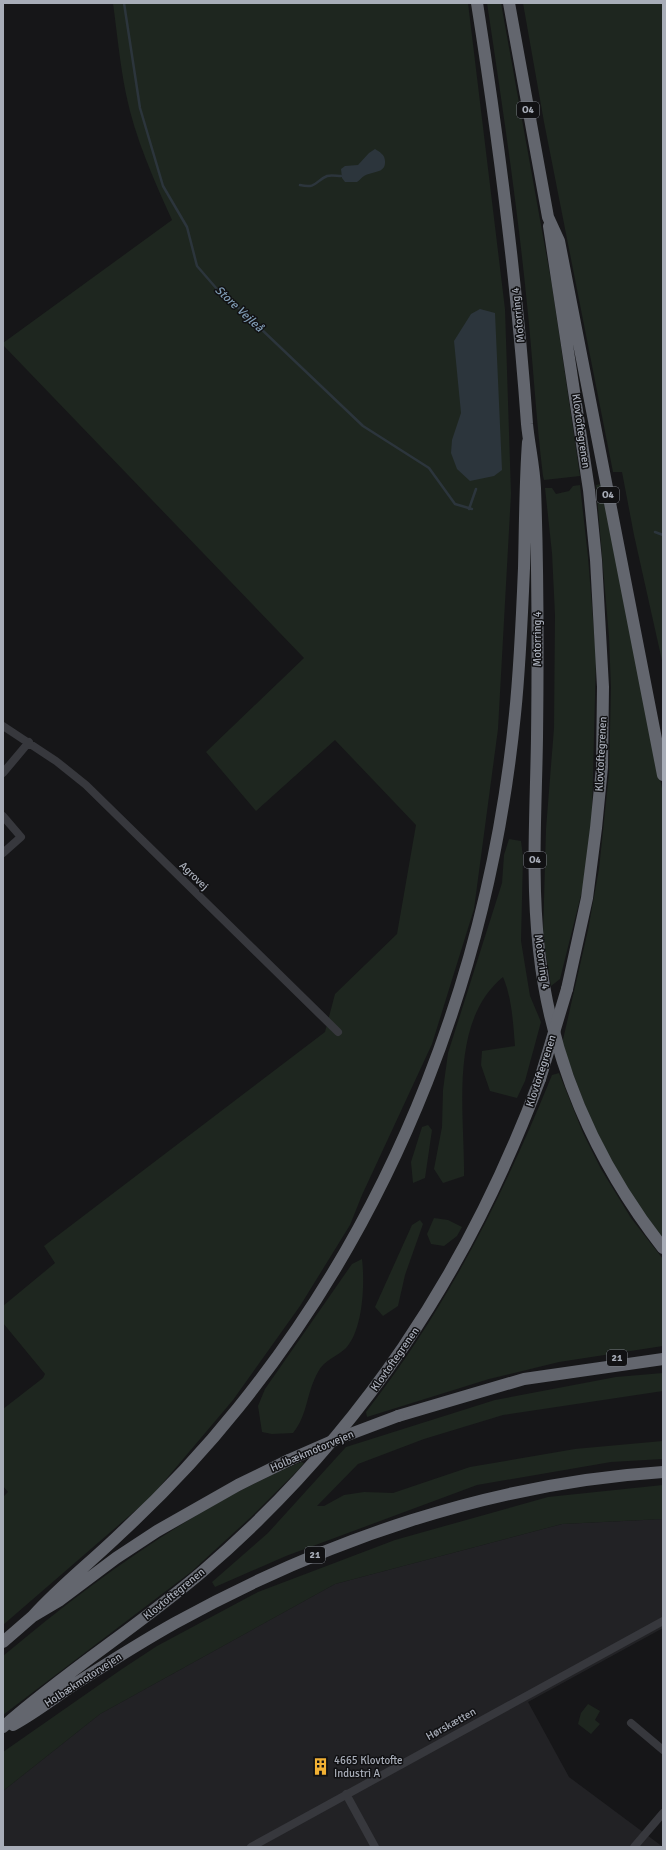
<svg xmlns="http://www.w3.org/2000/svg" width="666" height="1850" font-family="Signika,sans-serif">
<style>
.built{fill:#222225}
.green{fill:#1e261f}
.water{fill:#2c353c}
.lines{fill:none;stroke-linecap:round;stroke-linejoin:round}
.stream{stroke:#2c353c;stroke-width:2.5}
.minor{stroke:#37383d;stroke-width:8}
.highway{stroke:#63666e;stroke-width:12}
.highway-bridge{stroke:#63666e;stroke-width:12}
.labels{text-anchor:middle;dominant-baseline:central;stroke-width:3;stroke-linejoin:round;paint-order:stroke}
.shield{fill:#111113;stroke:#7b7e86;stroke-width:1}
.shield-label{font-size:10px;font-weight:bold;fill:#a8adb8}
.street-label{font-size:11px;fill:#a8adb8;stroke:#111113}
.poi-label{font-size:11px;fill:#a8adb8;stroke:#111113;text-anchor:start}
.water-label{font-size:12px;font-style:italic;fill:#7f9bb3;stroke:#111113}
</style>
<rect width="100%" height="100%" fill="#161618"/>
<!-- built -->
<path class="built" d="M663 1519V1628L528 1702 569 1777 663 1847H3V1791L100 1714 335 1584 562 1524Z"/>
<!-- green -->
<path class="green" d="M113 3H468L505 309 511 494 498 729 474 909 432 1044 362 1195 350 1225 300 1306 233 1400 151 1497 3 1625V1497L8 1492 3 1486V1409L43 1378 45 1374 3 1323V1306L55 1263 44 1246 325 1032 335 994 397 934 416 825 335 740 256 811 206 752 304 658 3 345V343L172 220C154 180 135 138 126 94 120 64 117 33 113 3Z
M487 3H501L552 286 580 476 544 480 543 476C536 419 533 361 527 304 517 203 502 103 487 3Z
M523 3H663V665L634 535 622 472H613L544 122Z
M601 484 663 793V1241L640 1210 595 1132 562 1044 588 930 599 869 609 773 611 688 609 637 596 485Z
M580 485 588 557 596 657 592 816 583 887 560 979 551 986 543 936 546 829 554 728 555 615 552 553 545 488H552L556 494 569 491 573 486Z
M509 839 521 841 523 857 521 941 530 996 541 1022 525 1081 517 1098 490 1091 481 1065 482 1051 515 1046C513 1023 512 998 503 977 448 1022 465 1114 464 1176L443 1183 434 1169 442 1127 443 1090 448 1053 502 883 504 855Z
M559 1073 583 1133 601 1169 631 1218 663 1259V1346L559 1362 489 1379 367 1417 366 1412C448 1306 502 1198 552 1075Z
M428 1125 432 1130 425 1178 413 1183 411 1162 422 1127Z
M434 1218 448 1220 462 1227 457 1236 444 1246 431 1244 427 1234Z
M420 1220 423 1224 405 1275 398 1306 383 1316 375 1307 412 1225Z
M362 1259C365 1284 363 1330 346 1348 338 1356 324 1360 318 1372 306 1393 308 1415 293 1433L272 1434 262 1432 258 1406 265 1389 352 1264Z
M663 1373V1391L503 1415 424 1439 358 1464 317 1506H324L344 1495 364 1492 393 1493 470 1467 575 1449 663 1441V1459L611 1462 477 1485 286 1556 215 1587 212 1582 268 1533 346 1447 495 1400 616 1377Z
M301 1462 304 1463 298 1470 251 1517 191 1572 3 1715V1656C95 1579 191 1509 301 1462Z
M663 1485V1519L562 1524 335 1584 100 1714 3 1791V1752L122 1669 157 1646 258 1592 395 1540 548 1497Z
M588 1704 600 1711 595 1720 600 1724 591 1734 578 1724 581 1713Z"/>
<!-- water -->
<path class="water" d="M375 149C380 152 385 155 385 161 386 174 372 171 364 176 362 177 359 181 357 182H345L342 178 341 169 345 166 358 165 369 153Z
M480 309 495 313 502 470 494 476 470 481 457 469 451 453 452 440 461 413 454 341 471 314Z"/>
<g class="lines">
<!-- stream -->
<path class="stream" d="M124 3 140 108 163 186 187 227 197 266 223 296 240 309 363 426 429 468 455 504 472 509
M300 185C317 189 315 181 327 176 331 175 337 176 341 176
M469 509 476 489
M655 532 663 535"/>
<!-- minor -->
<path class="minor" d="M3 726 56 761 86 785 338 1032
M3 773 29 742
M3 816 21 837 3 853
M631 1723 663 1750
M346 1794 375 1847
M251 1847 663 1621
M634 1847 663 1813"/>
<!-- highway -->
<path class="highway" d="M477 3C499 143 517 283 527 424 529 445 534 466 535 488 538 571 538 655 537 738 536 808 531 880 539 950 551 1060 595 1161 663 1248
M509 3 548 217 559 241 663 775
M549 226 589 490 596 560 603 687 602 767 596 828 587 898 567 989
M398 1416 524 1379 663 1359
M33 1616C60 1586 91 1562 120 1534 162 1495 202 1453 238 1408 398 1210 490 967 515 714 520 666 522 617 524 568 525 526 525 484 528 442
M3 1642 33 1616 60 1600 116 1558 157 1531 238 1485 289 1460
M13 1725C35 1713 54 1698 75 1684 108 1663 141 1642 175 1623 325 1540 491 1483 663 1472
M3 1727C66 1671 139 1626 203 1571 360 1436 468 1272 540 1079"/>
<!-- highway-bridge -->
<path class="highway-bridge" d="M540 1079 567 989
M289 1460 337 1439 398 1416"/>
</g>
<!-- icons -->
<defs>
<symbol id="building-bare" viewBox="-9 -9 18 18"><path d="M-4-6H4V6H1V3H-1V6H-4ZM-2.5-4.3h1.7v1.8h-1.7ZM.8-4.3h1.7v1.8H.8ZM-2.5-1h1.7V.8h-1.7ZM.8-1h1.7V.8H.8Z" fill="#f2b134" stroke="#111113" stroke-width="2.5" paint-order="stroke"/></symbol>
</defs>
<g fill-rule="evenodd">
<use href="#building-bare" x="308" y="1754" width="25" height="25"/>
</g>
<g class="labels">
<!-- shield labels -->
<g class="shield">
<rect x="517" y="102" width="22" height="16" rx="3"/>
<rect x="597" y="487" width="22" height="16" rx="3"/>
<rect x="524" y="852" width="22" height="16" rx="3"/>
<rect x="607" y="1350" width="20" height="16" rx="3"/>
<rect x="305" y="1547" width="20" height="16" rx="3"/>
</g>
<g class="shield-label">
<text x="528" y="110">O4</text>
<text x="608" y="495">O4</text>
<text x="535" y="860">O4</text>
<text x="617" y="1358">21</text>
<text x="315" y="1555">21</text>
</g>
<!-- street labels -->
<g class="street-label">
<text transform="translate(518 315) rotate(-96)">Motorring 4</text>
<text transform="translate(581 431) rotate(82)">Klovtoftegrenen</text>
<text transform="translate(537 639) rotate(-90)">Motorring 4</text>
<text transform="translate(601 754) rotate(-87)">Klovtoftegrenen</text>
<text transform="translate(194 876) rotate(44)">Agrovej</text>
<text transform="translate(542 962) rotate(82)">Motorring 4</text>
<text transform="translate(541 1071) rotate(-72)">Klovtoftegrenen</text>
<text transform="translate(395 1359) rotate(-55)">Klovtoftegrenen</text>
<text transform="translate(312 1451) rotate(-23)">Holbækmotorvejen</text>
<text transform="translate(174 1594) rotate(-39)">Klovtoftegrenen</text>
<text transform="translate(83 1680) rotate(-33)">Holbækmotorvejen</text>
<text transform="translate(451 1724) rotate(-29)">Hørskætten</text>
</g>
<!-- poi labels -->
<g class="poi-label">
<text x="334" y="1760">4665 Klovtofte<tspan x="334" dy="13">Industri A</tspan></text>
</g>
<!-- water labels -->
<g class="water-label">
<text transform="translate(239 309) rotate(43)">Store Vejleå</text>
</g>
</g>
<!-- border -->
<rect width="666" height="1850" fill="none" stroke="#a8adb8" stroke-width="8"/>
</svg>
